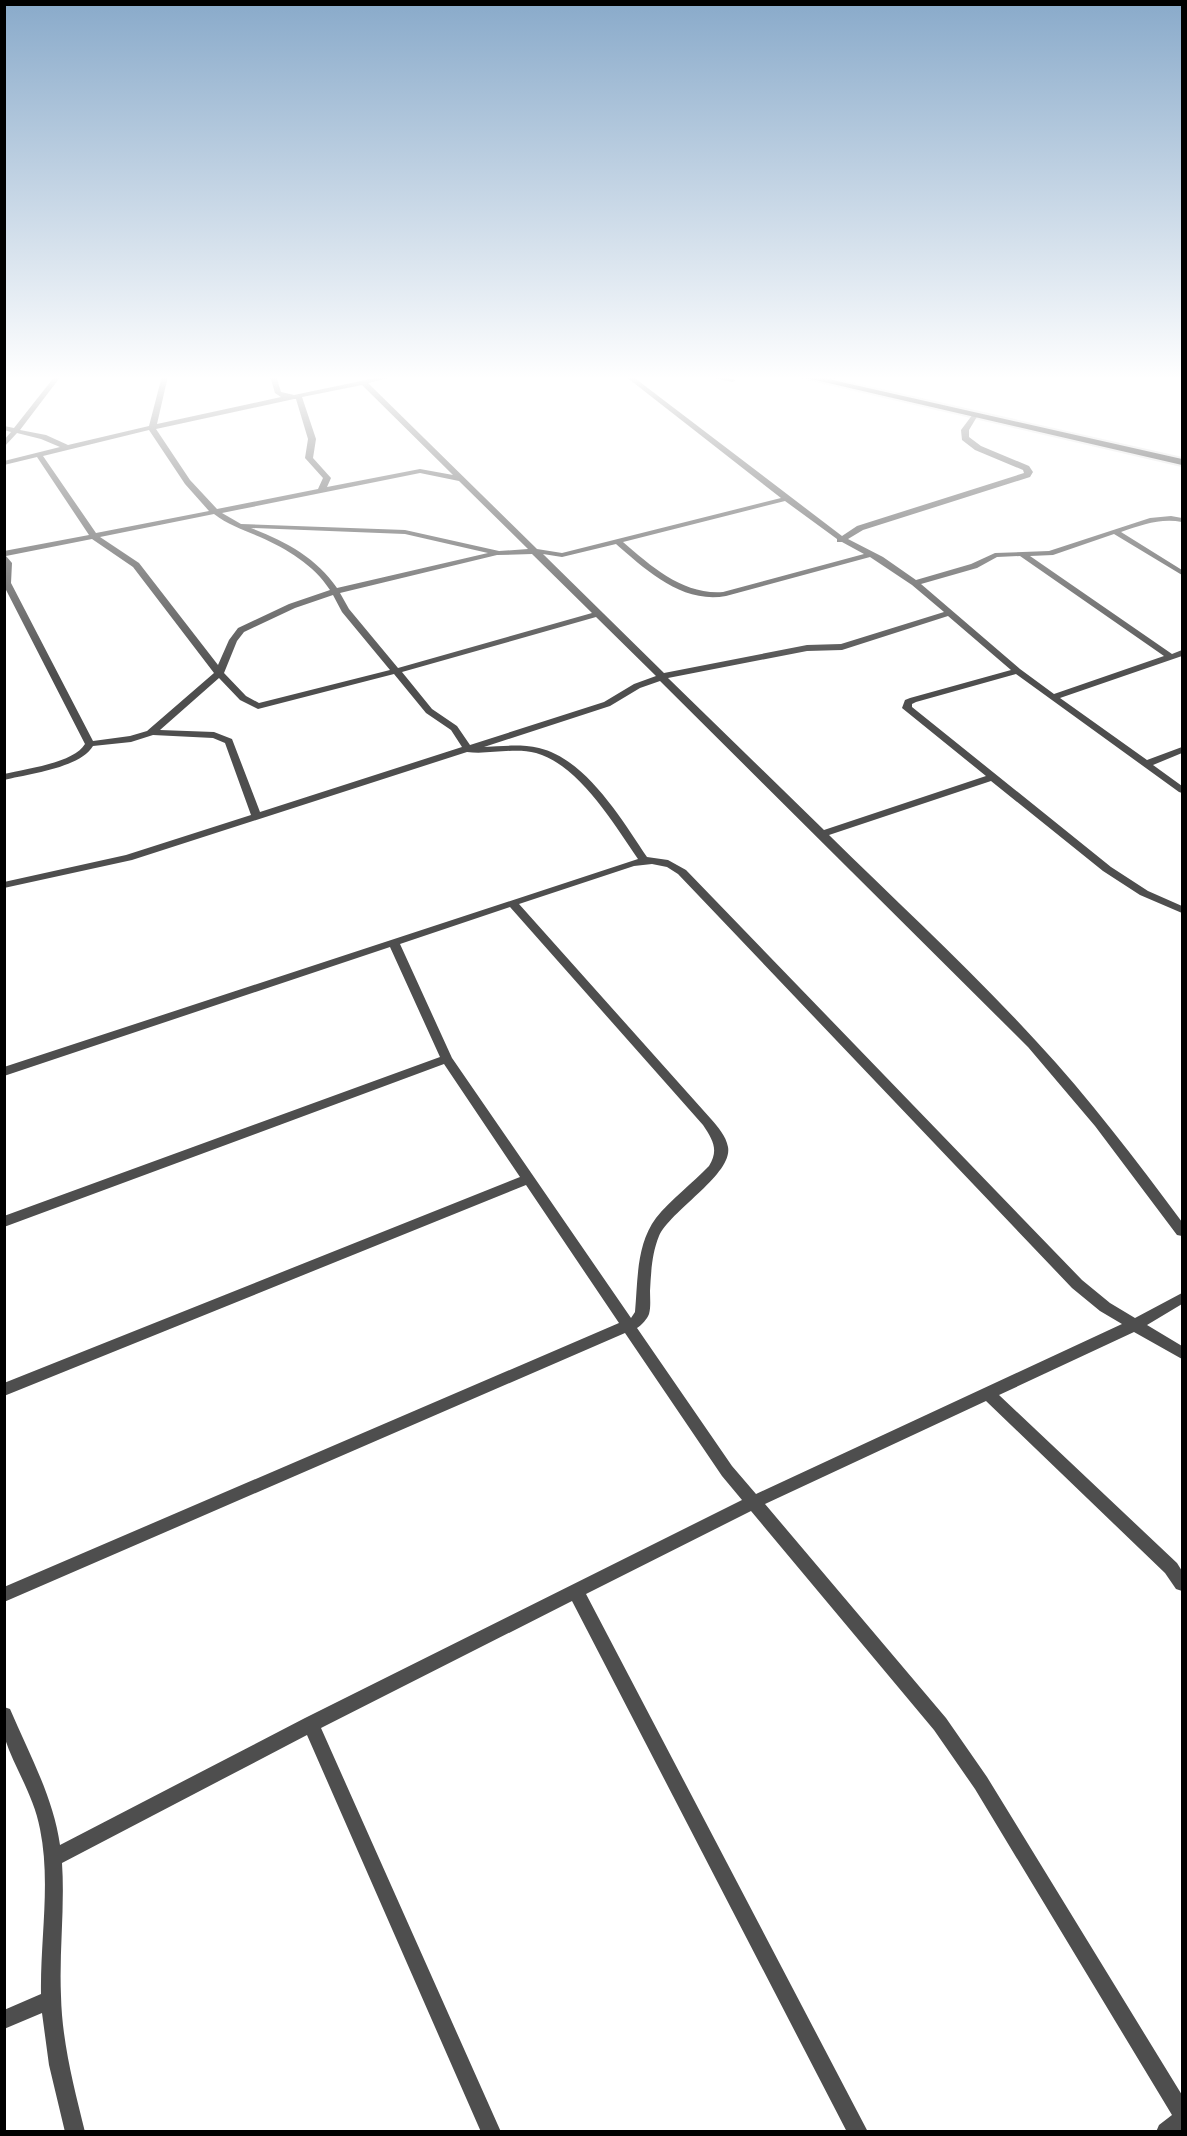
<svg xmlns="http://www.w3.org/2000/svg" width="1187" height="2136" font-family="'Alegreya Sans',sans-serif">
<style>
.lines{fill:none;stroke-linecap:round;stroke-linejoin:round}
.trunk-casing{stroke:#dbdbdb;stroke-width:4}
.minor{fill:#4e4e4e;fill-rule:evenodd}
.trunk{fill:#000;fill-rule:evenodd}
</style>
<rect width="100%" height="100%" fill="#fff"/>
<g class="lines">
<defs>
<path id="trunk" d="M798 376H815L1182 459V465Z"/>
</defs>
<!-- trunk casing -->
<use href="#trunk" class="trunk-casing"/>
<!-- minor -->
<path class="minor" d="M55 376H61L20 430 46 435 68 445 149 426 162 376H168L157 424 281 397 275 393 270 376H276L281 392 294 395 385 376H397L368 383 537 549 562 553 781 498 625 376H632L842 536 857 526 1024 473 1023 470 975 450 962 440 961 430 973 414H977L978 415 969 430V437L981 446 1029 466 1033 472 1030 477 863 530 848 539 883 557 916 580 971 564 995 553 1049 551 1150 518 1171 516 1182 518V522C1160 518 1142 525 1121 532L1182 570V575L1114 534 1053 555 1030 556 1172 654 1182 650V656L1060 698 1147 760 1182 747V753L1153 765 1182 786V793L1179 792 1016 674 916 702 912 704V707L1111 867 1148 891 1182 906V913L1140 895 1103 871 991 781 829 835C898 903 970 969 1036 1041 1089 1098 1136 1160 1182 1222V1236L1177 1235 1095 1126 1028 1047 660 681 640 688 610 706 484 747C502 746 521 744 539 748 586 759 622 820 647 857L668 860 686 870 1082 1280 1110 1303 1135 1318 1182 1293V1304L1147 1325 1182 1346V1359L1134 1332 999 1395 1177 1563 1182 1571V1591L1176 1589 1165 1573 986 1401 765 1504 946 1718 987 1777 1182 2095V2132H1156L1159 2125 1172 2115 975 1789 934 1730 751 1511 586 1594 868 2132H847L572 1601 321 1728 501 2132H481L307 1735 62 1863C65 1907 59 1952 61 1996 62 2042 74 2087 85 2132H65L49 2065 42 2013 4 2029V2010L41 1994C40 1939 51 1883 40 1829 34 1796 15 1769 5 1739 2 1729 4 1717 4 1707L10 1709C29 1754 53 1796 60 1845L305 1718 742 1500 722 1476 625 1333 4 1602V1587L619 1323 526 1185 4 1396V1383L520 1177 444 1064 4 1227V1216L440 1057 390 947 4 1076V1067L638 859C614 824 579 765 536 753 514 747 489 755 467 752L132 860 4 888V882L126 855 251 815 225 743 213 738 153 735 131 742 93 746C80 768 28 774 4 780V774C25 769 74 763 85 744L4 586V551L89 535 37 457 4 465V461L60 447 41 439 17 433 4 447V440L11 432 4 430V426L14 428ZM362 385 453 475 420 469 327 487 331 478 313 458 316 439 302 397ZM294 399H296L308 439 305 458 323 478 318 489 217 509 190 480 156 429ZM149 430 185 484 209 511 96 533 43 456ZM420 473 459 481 528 549 499 551 405 530 241 524 222 513ZM785 501 837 539V542H842L864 554 723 592C683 595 652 567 623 542ZM214 514C228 525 244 530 260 537 287 549 314 565 330 590L289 604 238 628 229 640 218 665 139 563 100 537ZM251 528 405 534 488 553 337 588C317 558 285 541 251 528ZM92 539 133 567 214 673 147 731 130 736 93 741 11 583 12 563 6 556ZM616 544C646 570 682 604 726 596L870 557 912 585 944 612 841 644 807 645 664 673 543 554 562 557ZM532 554 592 613 398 668 349 609 340 593 497 555ZM1020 556 1164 656 1054 694 1020 669 921 584 977 568 997 557ZM333 595 342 612 390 670 259 703 246 696 224 673 237 641 244 632 295 608ZM948 616 1011 670 910 698 905 700 902 708 986 776 824 830 668 678 807 651 842 650ZM596 617 656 676 634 684 604 702 470 745 457 726 432 709 402 672ZM394 674 426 713 451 730 462 747 260 812 232 739 214 732 160 730 219 678 240 700 258 709ZM652 864 667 867 678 874 1072 1288 1100 1311 1122 1324 756 1494 732 1466 637 1328C642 1325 647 1319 649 1314 651 1307 650 1298 650 1291 651 1272 652 1253 659 1236 671 1210 733 1174 728 1147 726 1136 718 1127 711 1119L519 904 634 866ZM510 907 703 1125C713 1140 719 1150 709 1166 692 1184 671 1199 656 1218 636 1245 638 1280 635 1312L631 1318 452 1058 400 944Z
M703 376H719L736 380 733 382Z"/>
<!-- trunk -->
<use href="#trunk" class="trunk"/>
</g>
<!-- sky -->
<linearGradient id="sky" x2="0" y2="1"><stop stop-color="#89aaca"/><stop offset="0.56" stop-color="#fff"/><stop offset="1" stop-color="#fff" stop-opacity="0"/></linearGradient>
<rect width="1187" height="675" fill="url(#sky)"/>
<!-- border -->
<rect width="1187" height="2136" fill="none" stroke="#000000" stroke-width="12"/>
</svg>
